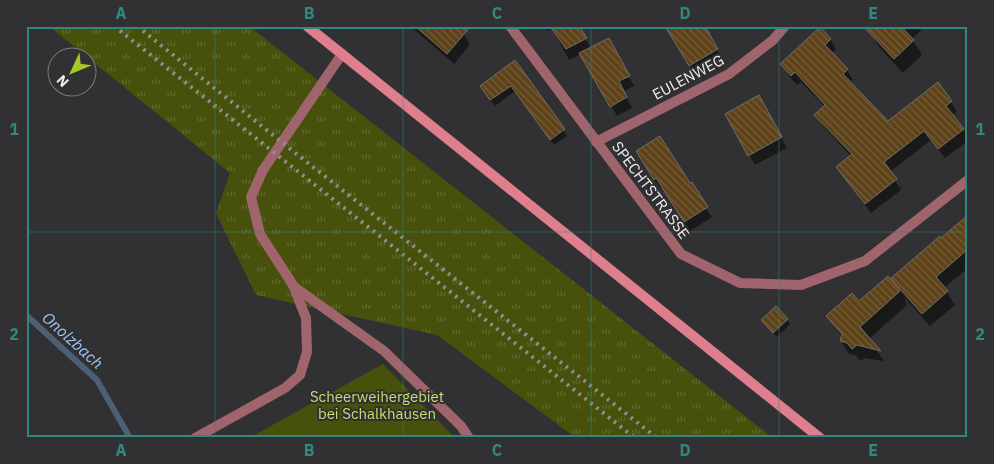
<svg xmlns="http://www.w3.org/2000/svg" width="994" height="464" font-family="'IBM Plex Sans',sans-serif">
<style>
.grass{fill:url(#grass-tufts)}
.park{fill:#47510b}
.shadow{fill:#0007}
.lines{fill:none;stroke-linecap:round;stroke-linejoin:round}
.stream{stroke:#4c5f75;stroke-width:6}
.building{fill:url(#building-back-hatch);stroke:#6f6e6b}
.minor{stroke:#a0646c;stroke-width:10}
.secondary{stroke:#df7f8d;stroke-width:10}
.rail{stroke:#908f90;stroke-width:4;stroke-dasharray:2.5 5;stroke-linecap:butt}
.grid{fill:none;stroke:#318882;stroke-width:1;stroke-opacity:0.55}
.labels{text-anchor:middle;dominant-baseline:central;stroke-width:4;stroke-linejoin:round;paint-order:stroke}
.street-label{font-size:15px;fill:#f0eff0;stroke:#313032}
.park-label{font-size:15px;fill:#cadf6b;stroke:#313032}
.water-label{font-size:16px;font-style:italic;fill:#9cc6fa;stroke:#313032}
.neatline{fill:none;stroke:#318882;stroke-width:2}
.grid-label{font-size:16px;text-anchor:middle;font-weight:bold;fill:#318882}
</style>
<defs>
<pattern id="grass-tufts" width="24" height="20" patternUnits="userSpaceOnUse" patternTransform="scale(1.25)"><rect width="24" height="20" fill="#47510b"/><path d="M3 7l-1-3M5 7V3M7 7l1-3M15 17l-1-3M17 17v-4M19 17l1-3" fill="none" stroke="#626a2f"/></pattern>
<pattern id="building-back-hatch" width="6" height="6" patternUnits="userSpaceOnUse" patternTransform="scale(1.25)"><rect width="6" height="6" fill="#5e4219"/><path d="M-1 5l2 2M0 0l6 6M5-1l2 2" fill="none" stroke="#755e3b"/></pattern>
</defs>
<rect width="100%" height="100%" fill="#313032"/>
<!-- grass -->
<path class="grass" d="M49 26H249L773 438H576L437 335 256 295 216 213 230 173Z"/>
<!-- park -->
<path class="park" d="M383 364 455 438H249Z"/>
<!-- shadow -->
<path class="shadow" d="M410 26H455L464 34 470 44 454 64Z
M543 26H578L591 48 608 39 634 86 623 92 632 108 617 116 581 54 569 60 552 28 547 31Z
M703 26 723 60 696 76 670 32Z
M877 26H925L912 39 922 55 903 73 879 47 870 32Z
M830 39 836 49 831 54 847 70 853 80 850 83 888 123 951 102 957 112 952 115 968 137V141L945 158 931 140 890 172 901 190 871 213 838 167 851 156 822 125 816 115 825 107 801 82 797 85 788 75 782 65Z
M515 62 567 136 554 145 515 91 495 106 485 93Z
M758 97 787 148 755 165 726 115Z
M642 161 689 185 712 217 690 231 662 186 660 188Z
M968 216V268L944 288 955 305 930 326 904 297 907 305 869 339 884 361 864 358 861 361 855 355 849 354 841 341 842 337 828 316 859 303 890 281Z
M787 319 790 324 777 337 763 320Z"/>
<g class="lines">
<!-- stream -->
<path class="stream" d="M26 315 97 380 130 438"/>
</g>
<!-- building -->
<path class="building" d="M415 26H471L447 54Z
M550 26H579L587 38 566 49Z
M665 26H705L718 49 689 66Z
M863 26H901L914 40 894 59Z
M820 27 831 39 825 45 848 69 843 74 888 121 938 82 952 101 946 106 964 129 938 149 924 131 884 162 897 179 865 204 836 167 852 154 814 115 825 105 795 72 791 76 780 64Z
M609 38 630 76 619 81 627 97 610 107 579 53Z
M515 60 565 129 550 140 511 86 490 100 480 86Z
M759 95 782 137 748 156 725 114Z
M660 136 690 183 692 182 708 207 684 222 656 178 654 180 636 151Z
M968 215V249L936 277 948 291 922 314 891 279 900 291 860 327 881 351 857 345 852 349 847 343 840 341 842 334 826 316 852 293 859 301 888 276 890 279 940 236 941 238Z
M776 306 788 319 773 333 761 320Z"/>
<g class="lines">
<!-- minor -->
<path class="minor" d="M510 26 681 254 740 283 801 285 865 261 968 180
M596 142 729 74 773 40 785 26
M293 286 384 351 461 426 469 438
M195 438 285 388 300 375 307 352 306 318 293 285 260 234 251 197 263 170 342 54"/>
<!-- secondary -->
<path class="secondary" d="M307 26 820 438"/>
<!-- rail -->
<path class="rail" d="M114 26 635 438
M137 26 294 152 657 438"/>
</g>
<!-- grid -->
<path class="grid" d="M215 26V438M403 26V438M591 26V438M779 26V438M26 232H968"/>
<g class="labels">
<!-- street labels -->
<g class="street-label">
<text transform="translate(688 77) rotate(-28)">EULENWEG</text>
<text transform="translate(651 190) rotate(53)">SPECHTSTRASSE</text>
</g>
<!-- park labels -->
<g class="park-label">
<text x="377" y="396">Scheerweihergebiet<tspan x="377" dy="17">bei Schalkhausen</tspan></text>
</g>
<!-- water labels -->
<g class="water-label">
<text transform="translate(73 340) rotate(42)">Onolzbach</text>
</g>
</g>
<!-- border -->
<rect width="994" height="464" fill="none" stroke="#313032" stroke-width="55"/>
<!-- north arrow -->
<g transform="translate(72 72) rotate(226)"><circle r="24" fill="#313032" stroke="#7d7c7e"/>
<path d="M0-4L9 19L0 12L-9 19Z" fill="#a2c928"/>
<text y="-8" font-size="14" font-weight="bold" text-anchor="middle" fill="#f0eff0">N</text>
</g>
<rect x="28" y="28" width="938" height="408" class="neatline"/>
<g class="grid-label">
<text x="121" y="19">A</text>
<text x="309" y="19">B</text>
<text x="497" y="19">C</text>
<text x="685" y="19">D</text>
<text x="873" y="19">E</text>
<text x="14" y="135">1</text>
<text x="980" y="135">1</text>
<text x="14" y="340">2</text>
<text x="980" y="340">2</text>
<text x="121" y="456">A</text>
<text x="309" y="456">B</text>
<text x="497" y="456">C</text>
<text x="685" y="456">D</text>
<text x="873" y="456">E</text>
</g>
</svg>
